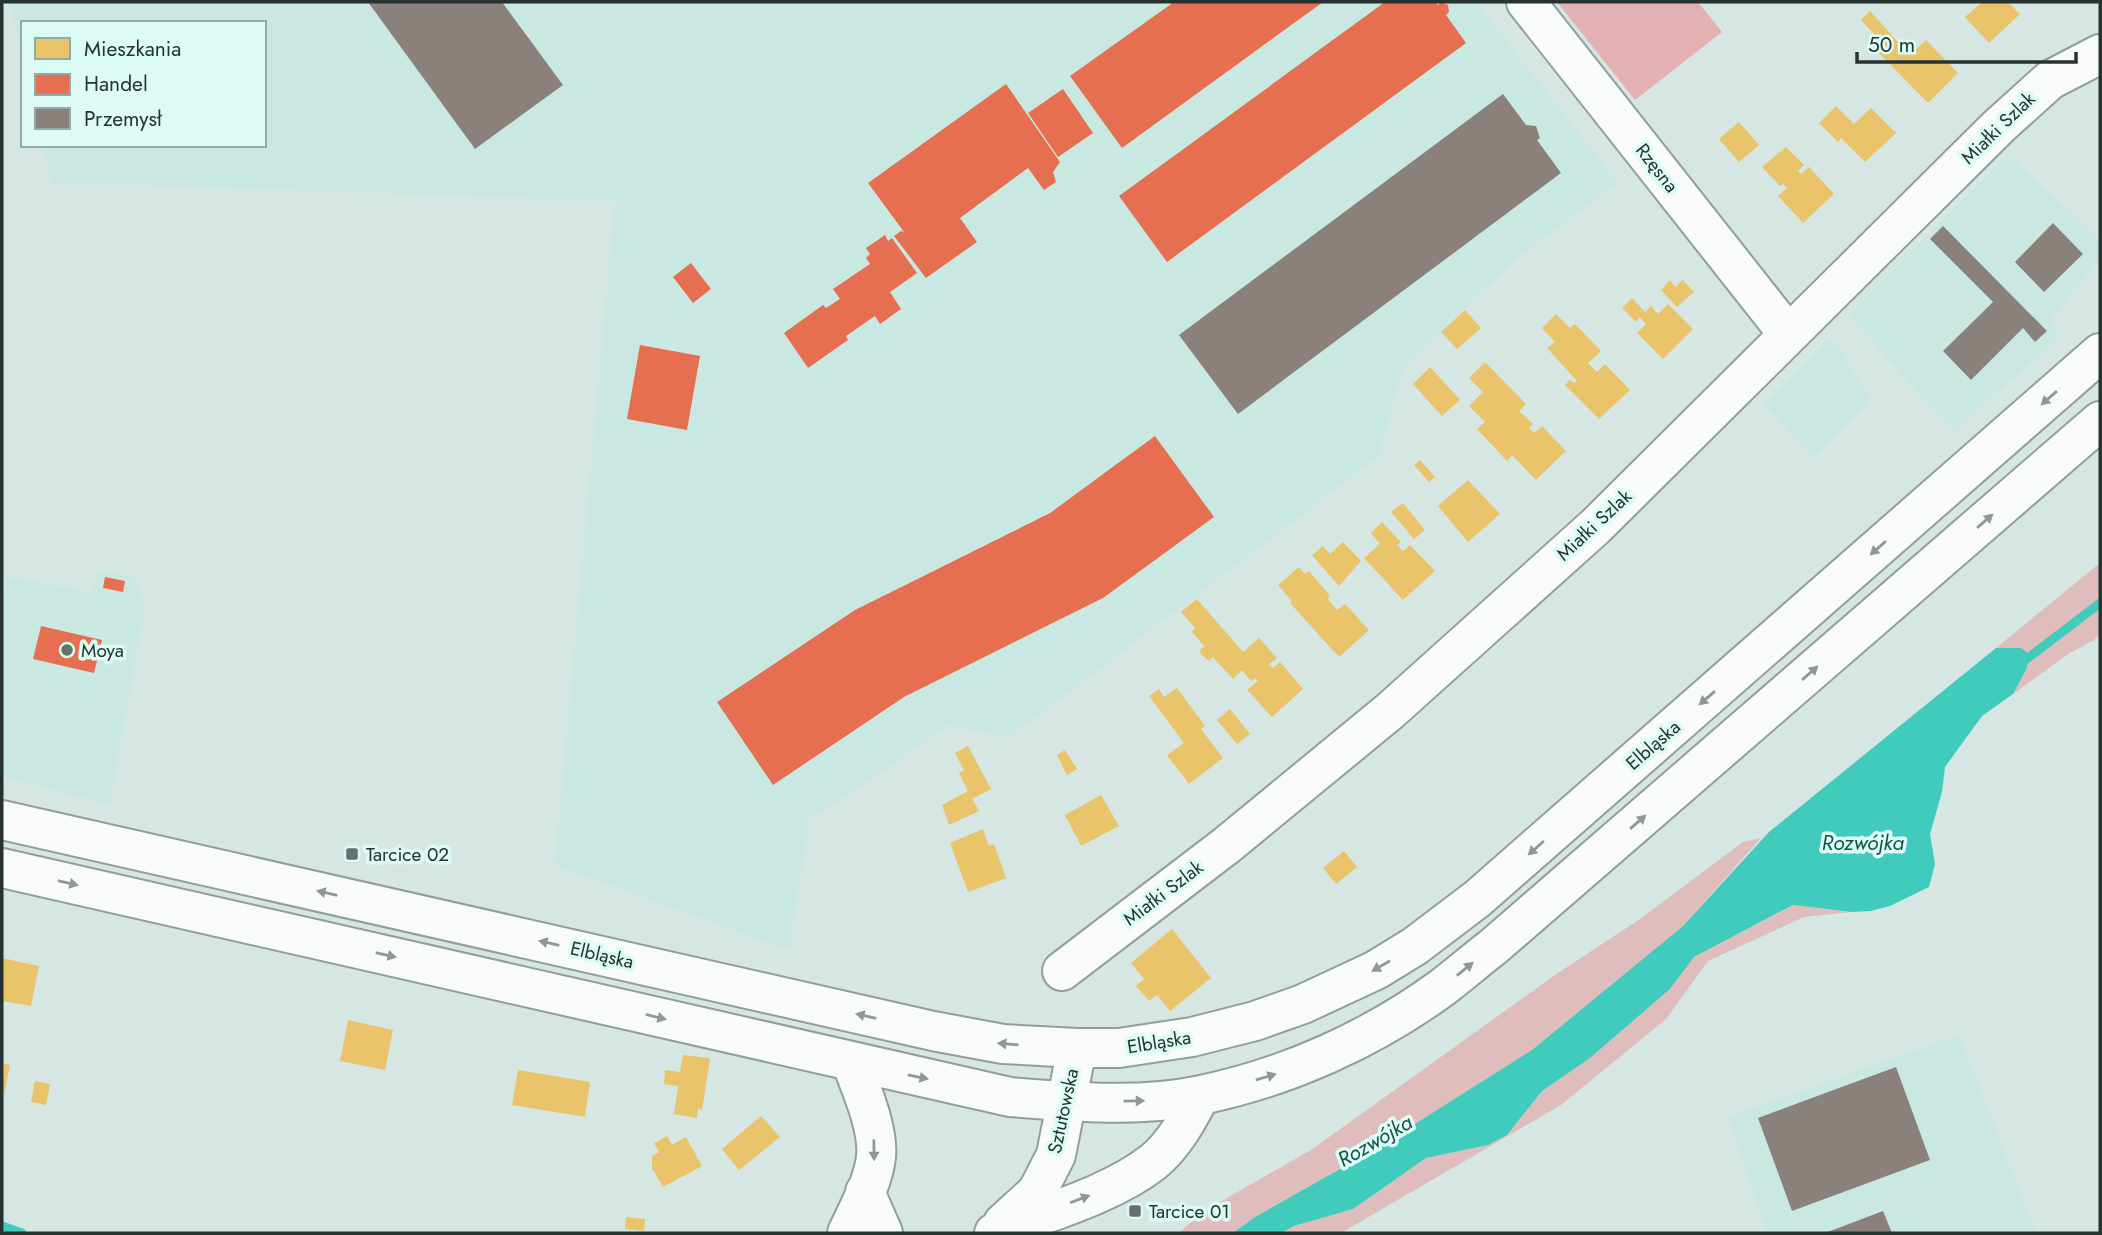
<svg xmlns="http://www.w3.org/2000/svg" width="2102" height="1235" font-family="Jost,sans-serif">
<style>
.built{fill:#c9e8e1}
.green{fill:#debdbc}
.forest{fill:#e4b1b2}
.water{fill:#41cbbc}
.homes{fill:#e9c46a}
.shops{fill:#e76f51}
.industry{fill:#8a817c}
.lines{fill:none;stroke-linecap:round;stroke-linejoin:round}
.stream{stroke:#41cbbc;stroke-width:9}
.minor-casing{stroke:#919e9c;stroke-width:42}
.major-casing{stroke:#919e9c;stroke-width:42}
.minor{stroke:#f9fbfb;stroke-width:38}
.major{stroke:#f9fbfb;stroke-width:38}
.oneway{fill:#909796}
.poi-dot{fill:#64726f;stroke:#dbfbf4;stroke-width:2.5}
.labels{text-anchor:middle;dominant-baseline:central;stroke-width:7;stroke-linejoin:round;paint-order:stroke}
.street-label{font-size:19px;fill:#273330;stroke:#dbfbf4}
.poi-label{font-size:19px;fill:#273330;stroke:#dbfbf4;text-anchor:start}
.water-label{font-size:21px;font-style:italic;fill:#125249;stroke:#dbfbf4}
</style>
<rect width="100%" height="100%" fill="#d5e6e3"/>
<!-- built -->
<path class="built" d="M10 2H1476L1618 183 1524 252 1403 367 1379 456 1008 738 948 725 881 772 809 820 789 950 555 865 615 201 51 182 42 145H264V23H23V58Z
M2011 157 2100 241V257L2050 321 2060 336 1954 432 1849 316 1998 165Z
M1830 338 1839 347 1871 401 1814 458 1764 404Z
M99 571 137 578 145 607 109 805 2 776V600L7 577 93 592Z
M1959 1035 2036 1233H1766L1729 1117Z"/>
<!-- green -->
<path class="green" d="M2100 563V634L2094 640 2068 654 2013 694 2026 670 2021 648H1996Z
M1761 838 1683 926 1532 1050 1372 1151 1255 1217 1233 1233H1179L1201 1213 1311 1150 1555 975 1640 919 1743 842Z
M1794 905 1852 912 1804 917 1708 961 1666 1019 1561 1105 1341 1233H1281L1294 1226 1353 1209 1426 1158 1488 1145 1507 1135 1542 1091 1590 1058 1670 989 1694 957Z"/>
<!-- forest -->
<path class="forest" d="M1557 2H1698L1722 32 1635 100Z"/>
<!-- water -->
<path class="water" d="M1996 648H2021L2030 655 2026 670 2013 694 1982 716 1945 767 1942 792 1930 834 1935 864 1929 887 1890 906 1871 911 1852 912 1793 905 1694 957 1670 989 1590 1058 1542 1091 1507 1135 1488 1145 1426 1158 1353 1209 1294 1226 1281 1233H1233L1255 1217 1372 1151 1532 1050 1683 926 1769 832Z"/>
<!-- homes -->
<path class="homes" d="M1982 2H2008L2020 14 1989 43 1965 17Z
M1870 11 1910 55 1926 40 1958 73 1928 103 1879 53 1882 50 1870 38 1874 34 1861 20Z
M1836 106 1854 124 1871 108 1896 133 1865 162 1841 138 1838 142 1819 123Z
M1739 122 1759 145 1739 162 1719 139Z
M1786 147 1804 165 1798 171 1801 174 1809 167 1834 194 1803 223 1778 196 1787 188 1783 184 1780 186 1762 167Z
M1670 280 1675 287 1683 280 1694 292 1677 307 1661 290Z
M1632 298 1645 312 1651 306 1658 314 1668 304 1693 329 1663 359 1637 333 1646 324 1640 317 1636 322 1622 308Z
M1465 310 1481 328 1457 349 1441 332Z
M1556 314 1570 328 1575 324 1601 351 1588 363 1597 372 1605 364 1630 390 1599 419 1565 385 1570 380 1574 383 1577 381 1547 348 1555 342 1542 328Z
M1485 362 1526 404 1519 411 1533 424 1529 428 1534 433 1542 426 1566 451 1536 480 1512 455 1507 461 1477 429 1485 422 1469 406 1483 392 1469 378Z
M1430 367 1460 400 1442 416 1413 384Z
M1420 460 1435 477 1429 482 1414 465Z
M1468 480 1500 514 1468 542 1438 506Z
M1403 503 1425 530 1414 539 1391 512Z
M1382 522 1401 542 1397 545 1403 551 1410 545 1435 571 1403 600 1364 558 1380 544 1371 533Z
M1343 542 1361 561 1339 586 1312 555 1323 546 1330 554Z
M1299 567 1305 574 1309 571 1330 596 1328 599 1337 610 1345 604 1369 630 1339 657 1290 603 1292 601 1278 585Z
M1197 599 1243 652 1259 638 1277 658 1269 664 1273 668 1280 662 1303 689 1272 717 1247 690 1258 681 1255 678 1251 681 1242 670 1233 679 1213 657 1209 661 1201 654 1200 650 1204 646 1192 632 1195 628 1181 612Z
M1177 688 1205 726 1201 729 1223 758 1189 784 1167 755 1184 743 1149 696 1159 689 1164 697Z
M1230 709 1250 734 1237 744 1217 720Z
M968 746 991 789 972 799 979 811 949 825 942 805 968 791 959 773 964 770 955 753Z
M1065 750 1077 769 1067 775 1057 755Z
M1101 795 1119 826 1081 846 1065 815Z
M983 829 989 846 994 844 1006 878 968 892 950 843Z
M1344 851 1357 867 1336 884 1323 868Z
M1172 929 1211 978 1170 1011 1157 995 1149 1001 1136 986 1144 979 1131 963Z
M2 958 39 966 31 1006 2 1001Z
M348 1020 393 1030 385 1070 340 1061Z
M683 1055 710 1058 702 1110 698 1109 697 1118 674 1114 678 1086 664 1084 665 1070 680 1072Z
M2 1063 10 1065 4 1095 2 1094Z
M518 1070 590 1082 585 1117 512 1105Z
M35 1081 50 1084 46 1105 31 1102Z
M761 1116 780 1137 739 1170 722 1149Z
M667 1136 672 1145 686 1137 702 1166 663 1187 652 1168V1156L659 1152 654 1143Z
M626 1217 645 1219 644 1231 625 1229Z"/>
<!-- shops -->
<path class="shops" d="M1174 2H1323L1122 148 1070 76Z
M1385 2H1436L1438 5 1441 2 1448 5 1449 12 1446 15 1466 43 1167 262 1119 196Z
M1006 84 1060 162 1053 172 1056 182 1044 190 1028 168 960 218 977 242 926 278 894 236 901 231 904 232 868 183Z
M1063 89 1093 133 1058 157 1028 113Z
M885 235 888 241 892 238 917 273 890 292 901 309 880 324 875 316 846 336 848 340 808 368 784 333 823 305 826 308 840 299 833 289 870 264 866 258 870 254 866 248Z
M691 263 711 289 693 303 673 277Z
M640 345 700 356 687 430 627 419Z
M1155 436 1214 517 1103 598 904 697 773 785 717 702 855 610 1050 513Z
M105 577 125 581 123 592 103 588Z
M41 626 102 640 94 673 33 659Z"/>
<!-- industry -->
<path class="industry" d="M368 2H502L563 85 475 149Z
M1503 94 1526 125 1536 126 1540 138 1537 140 1561 173 1238 414 1179 335Z
M2053 223 2083 254 2044 292 2015 262Z
M1943 226 2047 331 2035 342 2023 328 1971 380 1943 351 1993 302 1930 239Z
M1896 1067 1930 1160 1792 1211 1758 1118Z
M1883 1211 1892 1233H1825Z"/>
<g class="lines">
<!-- stream -->
<path class="stream" d="M2024 661 2100 603
M2 1226 22 1233"/>
<defs>
<path id="minor" d="M1526 2 1788 334
M1062 971 1227 845 1390 711 1596 526 1998 127 2050 80 2100 54
M865 1192 883 1233
M1003 1223 1037 1192 1056 1155 1077 1048
M847 1233C858 1209 873 1183 876 1157 879 1129 861 1088 851 1062
M994 1233C1045 1213 1111 1195 1153 1162 1174 1145 1188 1119 1200 1096"/>
<path id="major" d="M2 820 933 1031 1003 1044 1077 1048H1119L1192 1037 1255 1021 1303 1004 1376 970 1415 946 1477 899 2100 353
M2 868 1010 1097C1072 1102 1140 1108 1201 1095 1288 1077 1372 1039 1443 987 1460 974 1476 960 1493 947L2100 421"/>
</defs>
<!-- minor casing -->
<use href="#minor" class="minor-casing"/>
<!-- major casing -->
<use href="#major" class="major-casing"/>
<!-- minor -->
<use href="#minor" class="minor"/>
<!-- major -->
<use href="#major" class="major"/>
</g>
<!-- one-way arrows -->
<defs><path id="oneway-solid" d="M-6-.8H1V-3.2L6.5 0L1 3.2V.8H-6Z" transform="scale(1.75)"/></defs>
<g class="oneway">
<use href="#oneway-solid" transform="translate(2049 398) rotate(139)"/>
<use href="#oneway-solid" transform="translate(1985 521) rotate(-41)"/>
<use href="#oneway-solid" transform="translate(1878 548) rotate(139)"/>
<use href="#oneway-solid" transform="translate(1810 673) rotate(-41)"/>
<use href="#oneway-solid" transform="translate(1707 698) rotate(139)"/>
<use href="#oneway-solid" transform="translate(1638 822) rotate(-41)"/>
<use href="#oneway-solid" transform="translate(1536 848) rotate(138)"/>
<use href="#oneway-solid" transform="translate(68 883) rotate(13)"/>
<use href="#oneway-solid" transform="translate(327 893) rotate(-167)"/>
<use href="#oneway-solid" transform="translate(549 943) rotate(-167)"/>
<use href="#oneway-solid" transform="translate(386 955) rotate(13)"/>
<use href="#oneway-solid" transform="translate(1381 966) rotate(150)"/>
<use href="#oneway-solid" transform="translate(1465 969) rotate(-39)"/>
<use href="#oneway-solid" transform="translate(866 1016) rotate(-167)"/>
<use href="#oneway-solid" transform="translate(656 1017) rotate(14)"/>
<use href="#oneway-solid" transform="translate(1008 1044) rotate(-175)"/>
<use href="#oneway-solid" transform="translate(918 1077) rotate(12)"/>
<use href="#oneway-solid" transform="translate(1266 1077) rotate(-16)"/>
<use href="#oneway-solid" transform="translate(1134 1101) rotate(-1)"/>
<use href="#oneway-solid" transform="translate(874 1150) rotate(89)"/>
<use href="#oneway-solid" transform="translate(1080 1199) rotate(-21)"/>
</g>
<!-- markers -->
<g class="poi-dot">
<circle cx="67" cy="650" r="7"/>
<rect x="345" y="847" width="14" height="14" rx="3.5"/>
<rect x="1128" y="1204" width="14" height="14" rx="3.5"/>
</g>
<g class="labels">
<!-- street labels -->
<g class="street-label">
<text transform="translate(1998 128) rotate(-44)">Miałki Szlak</text>
<text transform="translate(1657 168) rotate(52)">Rzęsna</text>
<text transform="translate(1594 525) rotate(-43)">Miałki Szlak</text>
<text transform="translate(1653 745) rotate(-41)">Elbląska</text>
<text transform="translate(1163 893) rotate(-37)">Miałki Szlak</text>
<text transform="translate(602 955) rotate(13)">Elbląska</text>
<text transform="translate(1159 1042) rotate(-9)">Elbląska</text>
<text transform="translate(1063 1111) rotate(-78)">Sztutowska</text>
</g>
<!-- poi labels -->
<g class="poi-label">
<text x="81" y="650">Moya</text>
<text x="366" y="854">Tarcice 02</text>
<text x="1149" y="1211">Tarcice 01</text>
</g>
<!-- water labels -->
<g class="water-label">
<text x="1863" y="843">Rozwójka</text>
<text transform="translate(1375 1141) rotate(-30)">Rozwójka</text>
</g>
</g>
<!-- border -->
<rect width="2102" height="1235" fill="none" stroke="#273330" stroke-width="7"/>
<!-- legend -->
<rect x="21" y="21" width="245" height="126" fill="#dbfbf4" stroke="#93aba6" stroke-width="2"/>
<rect x="35" y="38" width="35" height="21" fill="#e9c46a" stroke="#93aba6" stroke-width="2"/>
<text x="84" y="56" font-size="21" fill="#273330">Mieszkania</text>
<rect x="35" y="74" width="35" height="21" fill="#e76f51" stroke="#93aba6" stroke-width="2"/>
<text x="84" y="91" font-size="21" fill="#273330">Handel</text>
<rect x="35" y="108" width="35" height="21" fill="#8a817c" stroke="#93aba6" stroke-width="2"/>
<text x="84" y="126" font-size="21" fill="#273330">Przemysł</text>
<!-- scale -->
<path d="M1857 52v10h219v-10" fill="none" stroke="#273330" stroke-width="3.5"/>
<text x="1868" y="52" font-size="21" fill="#273330" stroke="#dbfbf4" stroke-width="5" paint-order="stroke">50 m</text>
</svg>
